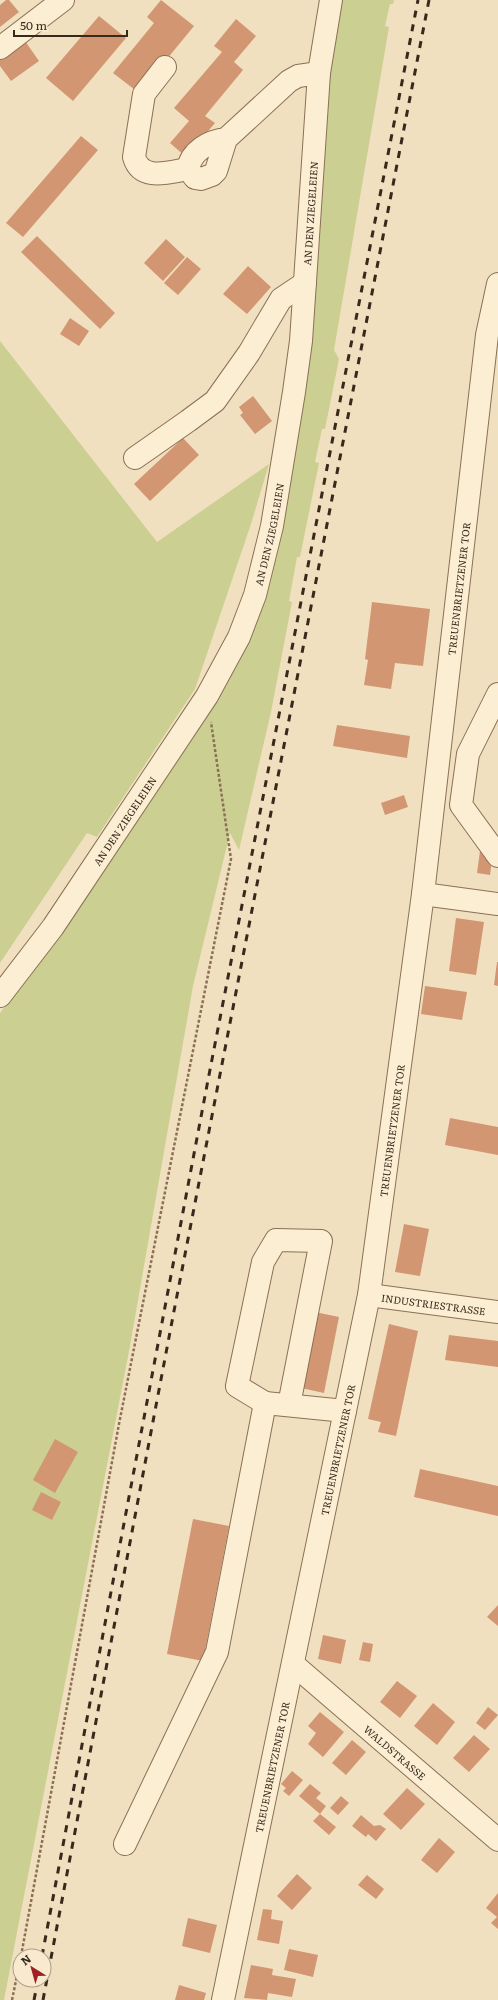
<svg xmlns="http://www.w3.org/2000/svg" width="498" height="2000" font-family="Literata,serif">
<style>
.green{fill:#cbd092}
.building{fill:#d29672}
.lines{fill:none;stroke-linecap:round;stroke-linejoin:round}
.minor-casing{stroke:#8b7056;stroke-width:24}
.path{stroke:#8b7056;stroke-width:2.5;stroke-dasharray:3 2;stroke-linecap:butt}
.minor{stroke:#fbeed3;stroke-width:22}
.rail{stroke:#39291c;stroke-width:3;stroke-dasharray:7 7;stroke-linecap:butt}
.labels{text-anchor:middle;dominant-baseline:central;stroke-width:4;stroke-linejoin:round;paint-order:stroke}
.street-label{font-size:10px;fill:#39291c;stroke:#f8eacf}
</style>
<rect width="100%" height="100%" fill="#f1e0bf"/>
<!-- green -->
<path class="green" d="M343 0H394L393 4H390L385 26 389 27 334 350 339 359 325 429H322L315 462 319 463 300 557H297L289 601 292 602 271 712 239 850 230 833 193 986 130 1346 4 2000H0V1013L91 887 249 631 330 58Z
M0 341 157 542 269 464 251 524 195 689 97 837 87 833 0 963Z"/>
<!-- building -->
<path class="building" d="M6 0H9L19 12 0 27V5Z
M161 0 194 26 139 93 113 73 154 23 147 17Z
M99 16 126 38 73 101 46 78Z
M236 19 256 36 234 62 243 70 205 116 215 123 186 157 170 143 189 121 174 108 222 52 214 46Z
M25 41 39 61 11 81 0 66V60Z
M81 136 98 150 23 237 6 223Z
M37 236 115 313 100 329 21 252Z
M166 239 185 257 163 281 144 263Z
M187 257 201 269 178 295 164 283Z
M248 266 271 287 247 314 223 294Z
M70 318 89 331 79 346 60 334Z
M253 396 272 421 255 434 240 415 243 413 239 407Z
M183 438 199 455 150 501 134 484Z
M372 602 430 609 423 666 395 663 391 689 364 685 368 660 365 659Z
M337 725 410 736 407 758 333 746Z
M404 795 408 807 385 815 381 803Z
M480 851 493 853 490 875 477 873Z
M456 918 484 922 476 975 449 971Z
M497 962H498V986L494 985Z
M425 986 467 992 462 1020 421 1014Z
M450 1118 498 1127V1155L445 1145Z
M404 1224 429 1229 420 1276 395 1272Z
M315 1312 339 1317 324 1393 301 1388Z
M389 1324 418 1331 396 1436 378 1432 381 1422 368 1419Z
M449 1335 498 1341V1367L445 1360Z
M55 1439 78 1452 55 1493 33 1480Z
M420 1469 498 1486V1516L414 1497Z
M41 1492 61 1502 52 1520 32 1510Z
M193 1519 229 1526 203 1661 167 1654Z
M498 1605V1626L487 1617Z
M323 1635 346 1640 341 1664 318 1659Z
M363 1642 373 1644 370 1662 359 1660Z
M397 1681 417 1696 400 1718 380 1702Z
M433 1703 455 1722 437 1745 414 1726Z
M488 1707 498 1715 485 1730 476 1723Z
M320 1712 344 1732 323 1757 308 1744 316 1733 308 1726Z
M474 1735 490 1749 469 1772 453 1758Z
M352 1740 366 1752 346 1775 332 1763Z
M292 1771 303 1780 289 1796 283 1791 286 1788 281 1784Z
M310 1784 321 1793 316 1798 326 1806 320 1814 336 1827 329 1835 313 1821 320 1814 299 1796Z
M407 1788 425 1804 401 1830 383 1814Z
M341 1796 349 1803 338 1815 330 1808Z
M361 1815 374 1826 380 1825 386 1829 376 1841 368 1834 366 1837 352 1826Z
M439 1838 455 1852 437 1873 421 1860Z
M297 1874 312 1888 292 1910 277 1896Z
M367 1875 384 1889 376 1899 358 1885Z
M498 1893V1929L491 1923 497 1917 486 1908Z
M263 1909 272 1910 271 1919 283 1921 279 1944 257 1940Z
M188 1918 217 1925 210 1953 182 1946Z
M289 1949 318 1955 313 1977 284 1970Z
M251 1965 273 1969 272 1975 296 1979 292 1997 268 1993 267 2000 244 1998Z
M179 1985 206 1993 204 2000H175Z"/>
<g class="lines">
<defs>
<g id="minor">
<path d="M0 48 63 0"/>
<path d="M165 67 144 94 134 157C141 182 169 172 188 169"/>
<path d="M226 139C209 141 191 151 188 169L195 178 201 179 212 175 216 171 226 139 289 81 298 76 319 73"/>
<path d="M135 458 188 421 215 401 249 353 281 299 305 283"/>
<path d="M498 694 468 754 461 805 498 856"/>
<path d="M423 894 498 904"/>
<path id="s1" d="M0 996 53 927 207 696 239 637 255 595 272 526 294 392 301 341 319 73 331 0"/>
<path id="s2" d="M369 1295 498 1312"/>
<path d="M265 1403 237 1386 263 1262 276 1240 321 1241 289 1405"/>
<path id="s3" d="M293 1664 498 1840"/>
<path d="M125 1844 217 1652 265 1403 345 1411"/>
<path id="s4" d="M223 2000 369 1295 423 894 487 335 498 284"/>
</g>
</defs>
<!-- minor casing -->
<use href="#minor" class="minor-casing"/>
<!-- path -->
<path class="path" d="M21 1956 119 1424 231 859 211 722
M12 2000 20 1961"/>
<!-- minor -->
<use href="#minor" class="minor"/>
<!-- rail -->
<path class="rail" d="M42 1956 208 1080 418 0
M34 2000 38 1980
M43 2000 174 1311 429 0"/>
</g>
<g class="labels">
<!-- street labels -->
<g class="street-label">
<text stroke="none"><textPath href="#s1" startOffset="863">AN DEN ZIEGELEIEN</textPath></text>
<text stroke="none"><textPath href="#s1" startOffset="539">AN DEN ZIEGELEIEN</textPath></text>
<text stroke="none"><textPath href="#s4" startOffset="1432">TREUENBRIETZENER TOR</textPath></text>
<text stroke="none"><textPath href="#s1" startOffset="215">AN DEN ZIEGELEIEN</textPath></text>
<text stroke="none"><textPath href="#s4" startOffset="886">TREUENBRIETZENER TOR</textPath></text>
<text stroke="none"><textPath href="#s2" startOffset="65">INDUSTRIESTRASSE</textPath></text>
<text stroke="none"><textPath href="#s4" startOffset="562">TREUENBRIETZENER TOR</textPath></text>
<text stroke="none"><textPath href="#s3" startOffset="135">WALDSTRASSE</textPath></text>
<text stroke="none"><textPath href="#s4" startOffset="238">TREUENBRIETZENER TOR</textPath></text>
</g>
</g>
<!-- north arrow -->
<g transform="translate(32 1968) rotate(323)"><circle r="19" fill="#f8eacf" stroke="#ac9d87"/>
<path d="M0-3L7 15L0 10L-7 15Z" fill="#9f2127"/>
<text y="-6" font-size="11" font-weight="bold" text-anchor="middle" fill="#39291c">N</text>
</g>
<!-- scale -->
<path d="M14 30v6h113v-6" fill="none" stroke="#39291c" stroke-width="2"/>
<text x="20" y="30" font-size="12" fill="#39291c" stroke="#f8eacf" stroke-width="3" paint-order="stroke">50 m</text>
</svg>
